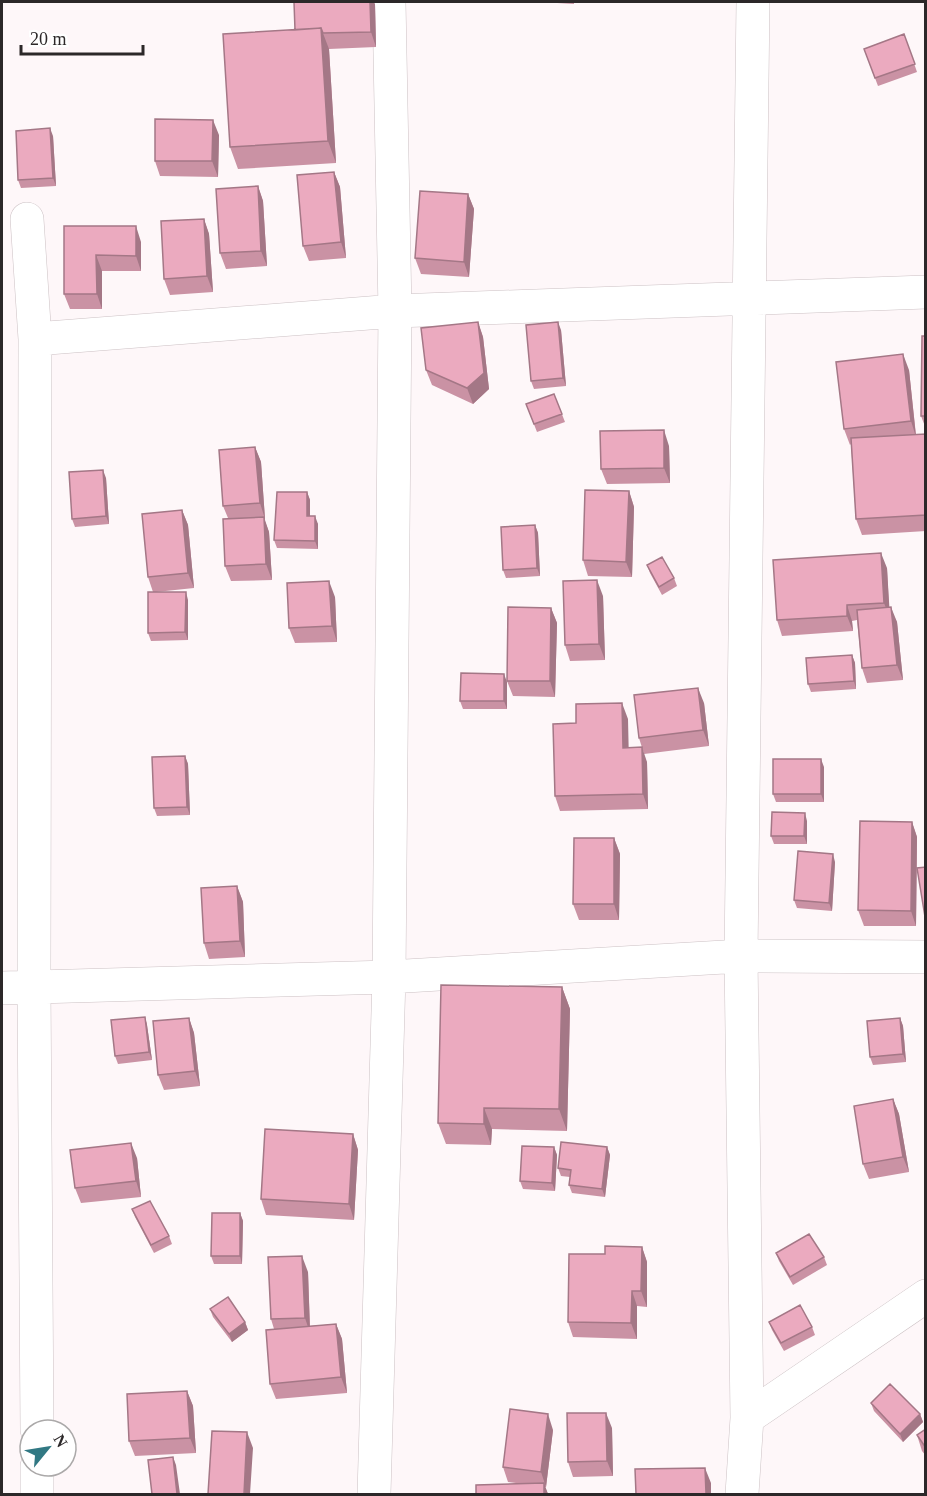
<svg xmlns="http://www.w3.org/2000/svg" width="927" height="1496" font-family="Georgia,serif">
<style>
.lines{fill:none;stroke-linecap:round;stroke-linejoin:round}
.minor-casing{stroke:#ccc1c4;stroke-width:34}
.minor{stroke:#fff;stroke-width:33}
.wall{fill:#ca92a4}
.shaded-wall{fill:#a47786}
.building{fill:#ebaabf;stroke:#a47786;stroke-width:1.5}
</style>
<rect width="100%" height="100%" fill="#fef7f9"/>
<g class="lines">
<defs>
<path id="minor" d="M27 219 35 339 34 986 37 1430
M35 339 395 311 926 292
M2 988 389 977 741 956 926 957
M747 1418 926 1296
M37 1466V1494
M374 1494 389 977 395 311 389 2
M742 1494 747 1418 741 956 753 2"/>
</defs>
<!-- minor casing -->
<use href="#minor" class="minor-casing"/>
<!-- minor -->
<use href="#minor" class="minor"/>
</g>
<!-- wall -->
<path class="wall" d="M540 2H574V4Z
M375 4 376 47 329 49 336 163 238 169 230 147 295 30Z
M904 34 917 72 878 86 864 49Z
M219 135 218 177 160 176 155 161Z
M53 136 56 186 21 188 18 180Z
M334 172 340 187 346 258 309 261 303 246Z
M258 186 263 201 267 266 226 269 220 253Z
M468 194 474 209 469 277 421 274 415 258Z
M204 219 209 234 213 292 170 295 164 279Z
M64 226 141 242V271H102V309H70L64 294Z
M478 322 483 337 489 389 473 404 432 385 426 370Z
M561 330 566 386 534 389 531 381Z
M926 336V429L921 416Z
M909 370 916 435 926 434V531L862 535 856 519 851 444 850 445 844 429Z
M554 394 565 422 537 432 526 404Z
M669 446 670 483 607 484 601 469Z
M255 447 261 462 265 519H264L269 532 272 580 231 581 225 566 228 518 223 506Z
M106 478 109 524 75 527 72 519Z
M629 491 634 507 632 577 588 576 583 560Z
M307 492 310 500V516L318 524V549L277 548 274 540Z
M182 510 188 525 194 588 156 592 188 600V640L151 641 148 633 153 592 148 577Z
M535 525 538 533 540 576 506 578 503 570Z
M647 565 674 578 677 586 662 595 650 573Z
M887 568 889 607 897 622 903 680 867 683 862 668 857 620 852 621 853 631 782 636 777 620Z
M603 596 605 660 570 661 565 645Z
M335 597 337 642 295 643 289 628Z
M551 608 557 623 555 697 513 696 507 681Z
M852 655 855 663 856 689 811 692 808 684Z
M507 682V709H463L460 701Z
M704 703 709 746 644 754 639 738Z
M628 719V747L647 762 648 809 560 811 555 796 576 723Z
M185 756 188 764 190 815 157 816 154 808Z
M824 767V802H776L773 794Z
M807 821V844H774L771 836Z
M912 822 917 837 916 926H864L858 910Z
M614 838 620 854 619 920H579L573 904Z
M835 862 832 911 797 908 794 900Z
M237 886 243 902 245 957 209 959 204 943Z
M562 987 570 1009 567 1131 492 1129 491 1145 446 1144 438 1123Z
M145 1017 147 1025 152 1060 118 1064 115 1056Z
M189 1018 194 1033 200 1086 164 1090 158 1075Z
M900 1018 903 1026 906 1062 873 1065 870 1057Z
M893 1099 899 1114 909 1172 869 1179 863 1164Z
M353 1134 358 1150 354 1220 266 1215 261 1199Z
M554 1147 557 1155 555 1191 523 1189 520 1181Z
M607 1147 610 1155 605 1197 572 1193 569 1185 570 1177 561 1176 558 1168Z
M137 1158 141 1197 81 1203 75 1188Z
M132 1209 169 1236 172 1244 154 1253 135 1217Z
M240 1213 243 1221 242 1264H214L211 1256Z
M642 1247 647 1262V1307L637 1306V1339L573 1337 568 1322 605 1254Z
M776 1253 824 1257 827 1265 793 1285 779 1261Z
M308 1272 310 1326 336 1324 342 1339 347 1393 276 1399 270 1384 274 1329 271 1319Z
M210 1309 245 1322 248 1330 232 1342 213 1317Z
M769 1322 812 1327 815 1335 784 1351 772 1330Z
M187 1391 193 1406 196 1453 135 1456 129 1441Z
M871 1403 920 1414 923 1422 903 1442 874 1411Z
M612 1428 613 1476 573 1477 568 1462Z
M926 1429V1456L922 1451 917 1435Z
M553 1430 546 1487H545L548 1494H476L516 1483 508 1482 503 1467Z"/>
<!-- shaded-wall -->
<path class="shaded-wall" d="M370 2H374L375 4 376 47 371 32Z
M321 28 329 49 336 163 328 141Z
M213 120 219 135 218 177 212 161Z
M50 128 53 136 56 186 53 178Z
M334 172 340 187 346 258 341 242Z
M258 186 263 201 267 266 261 251Z
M468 194 474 209 469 277 464 262Z
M204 219 209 234 213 292 207 276Z
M136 226 141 242V271L136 256Z
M96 255 102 271V309L97 294Z
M478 322 483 337 489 389 473 404 467 388Z
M558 322 561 330 566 386 563 378Z
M903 354 909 370 916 437 911 421Z
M664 430 669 446 670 483 664 468Z
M255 447 261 462 265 519 260 503Z
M103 470 106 478 109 524 106 516Z
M629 491 634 507 632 577 626 562Z
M307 492 310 500V524L307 516Z
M182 510 188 525 194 588 188 573Z
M315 516 318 524V549L315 541Z
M264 517 269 532 272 580 266 564Z
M535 525 538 533 540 576 537 568Z
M881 553 887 568 890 618 884 603Z
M597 580 603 596 605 660 599 644Z
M329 581 335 597 337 642 332 626Z
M186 592 188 600V640L185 632Z
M847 605 852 621 853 631 847 616Z
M891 607 897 622 903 680 897 665Z
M551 608 557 623 555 697 550 681Z
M852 655 855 663 856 689 854 681Z
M504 674 507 682V709L504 701Z
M698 688 704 703 709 746 703 730Z
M622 703 628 719 629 763 623 748Z
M642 747 647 762 648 809 643 794Z
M185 756 188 764 190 815 187 807Z
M821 759 824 767V802L821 794Z
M805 813 807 821V844L804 836Z
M912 822 917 837 916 926 911 911Z
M614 838 620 854 619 920 614 904Z
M833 854 835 862 832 911 829 903Z
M237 886 243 902 245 957 240 941Z
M562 987 570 1009 567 1131 559 1109Z
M145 1017 147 1025 152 1060 149 1052Z
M189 1018 194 1033 200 1086 195 1071Z
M900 1018 903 1026 906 1062 903 1054Z
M893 1099 899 1114 909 1172 903 1157Z
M484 1108 492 1129 491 1145 484 1124Z
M353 1134 358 1150 354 1220 349 1204Z
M131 1143 137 1158 141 1197 136 1181Z
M554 1147 557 1155 555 1191 552 1183Z
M607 1147 610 1155 605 1197 602 1189Z
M240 1213 243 1221 242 1264 240 1256Z
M642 1247 647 1262V1307L641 1291Z
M302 1256 308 1272 310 1333 305 1318Z
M632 1291 637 1306V1339L631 1323Z
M245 1322 248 1330 232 1342 229 1334Z
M336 1324 342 1339 347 1393 341 1377Z
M187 1391 193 1406 196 1453 190 1438Z
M606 1413 612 1428 613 1476 607 1461Z
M548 1414 553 1430 546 1487 541 1472Z
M920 1414 923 1422 903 1442 900 1434Z
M247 1432 253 1448 250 1494H244Z
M173 1457 176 1465 180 1494H177Z
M705 1468 711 1483V1494H706Z
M544 1483 548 1494H544Z"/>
<!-- building -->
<path class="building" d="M294 2H370L371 32 323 33 321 28 295 30Z
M321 28 328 141 230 147 223 34Z
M904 34 915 64 875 78 864 49Z
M155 119 213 120 212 161H155Z
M50 128 53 178 18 180 16 131Z
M334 172 341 242 303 246 297 175Z
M258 186 261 251 220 253 216 189Z
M420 191 468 194 464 262 415 258Z
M204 219 207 276 164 279 161 221Z
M64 226H136V256L96 255 97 294H64Z
M478 322 484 373 467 388 426 370 421 328Z
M558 322 563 378 531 381 526 325Z
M922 336H926V416H921Z
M903 354 911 421 844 429 836 362Z
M554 394 562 414 534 424 526 404Z
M664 430V468L601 469 600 431Z
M926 434V515L856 519 851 438Z
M255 447 260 503 223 506 219 450Z
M103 470 106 516 72 519 69 472Z
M585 490 629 491 626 562 583 560Z
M277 492H307V516H315V541L274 540Z
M182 510 188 573 148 577 142 514Z
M264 517 266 564 225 566 223 519Z
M535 525 537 568 503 570 501 527Z
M881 553 884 603 847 605V616L777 620 773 560Z
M662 557 674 578 659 587 647 565Z
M597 580 599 644 565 645 563 581Z
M329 581 332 626 289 628 287 583Z
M148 592H186L185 632 148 633Z
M508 607 551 608 550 681H507Z
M891 607 897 665 862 668 857 610Z
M852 655 854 681 808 684 806 658Z
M461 673 504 674V701H460Z
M698 688 703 730 639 738 634 695Z
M622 703 623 748 642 747 643 794 555 796 553 724 576 723V704Z
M185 756 187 807 154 808 152 757Z
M773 759H821V794H773Z
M772 812 805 813 804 836H771Z
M860 821 912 822 911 911 858 910Z
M574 838H614V904H573Z
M798 851 833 854 829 903 794 900Z
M926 867V923L917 868Z
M237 886 240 941 204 943 201 888Z
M441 985 562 987 559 1109 484 1108V1124L438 1123Z
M145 1017 149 1052 115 1056 111 1020Z
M189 1018 195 1071 158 1075 153 1021Z
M900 1018 903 1054 870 1057 867 1021Z
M893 1099 903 1157 863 1164 854 1106Z
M265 1129 353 1134 349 1204 261 1199Z
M561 1142 607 1147 602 1189 569 1185 571 1170 558 1168Z
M131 1143 136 1181 75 1188 70 1150Z
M522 1146 554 1147 552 1183 520 1181Z
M150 1201 169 1236 151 1245 132 1209Z
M212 1213H240V1256H211Z
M809 1234 824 1257 790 1277 776 1253Z
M605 1246 642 1247 641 1291H632L631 1323 568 1322 569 1254H605Z
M302 1256 305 1318 271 1319 268 1257Z
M228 1297 245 1322 229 1334 210 1309Z
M800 1305 812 1327 781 1343 769 1322Z
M336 1324 341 1377 270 1384 266 1330Z
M890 1384 920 1414 900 1434 871 1403Z
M187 1391 190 1438 129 1441 127 1394Z
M510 1409 548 1414 541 1472 503 1467Z
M567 1413H606L607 1461 568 1462Z
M926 1429V1448L917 1435Z
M212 1431 247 1432 244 1494H208Z
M173 1457 177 1494H152L148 1460Z
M705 1468 706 1494H636L635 1469Z
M544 1483V1494H476V1485Z"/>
<!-- border -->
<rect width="927" height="1496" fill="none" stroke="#2c2829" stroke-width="6"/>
<!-- north arrow -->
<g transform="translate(48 1448) rotate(60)"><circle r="28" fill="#ffffff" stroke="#aba9a9" stroke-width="1.5"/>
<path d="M0-4.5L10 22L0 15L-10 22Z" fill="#317883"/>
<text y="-9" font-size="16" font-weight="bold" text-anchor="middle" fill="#2c2829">N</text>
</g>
<!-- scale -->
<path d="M21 45v9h122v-9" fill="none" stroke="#2c2829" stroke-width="3"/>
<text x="30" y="45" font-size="18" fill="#2c2829" stroke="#ffffff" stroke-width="4.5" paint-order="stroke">20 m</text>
</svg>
